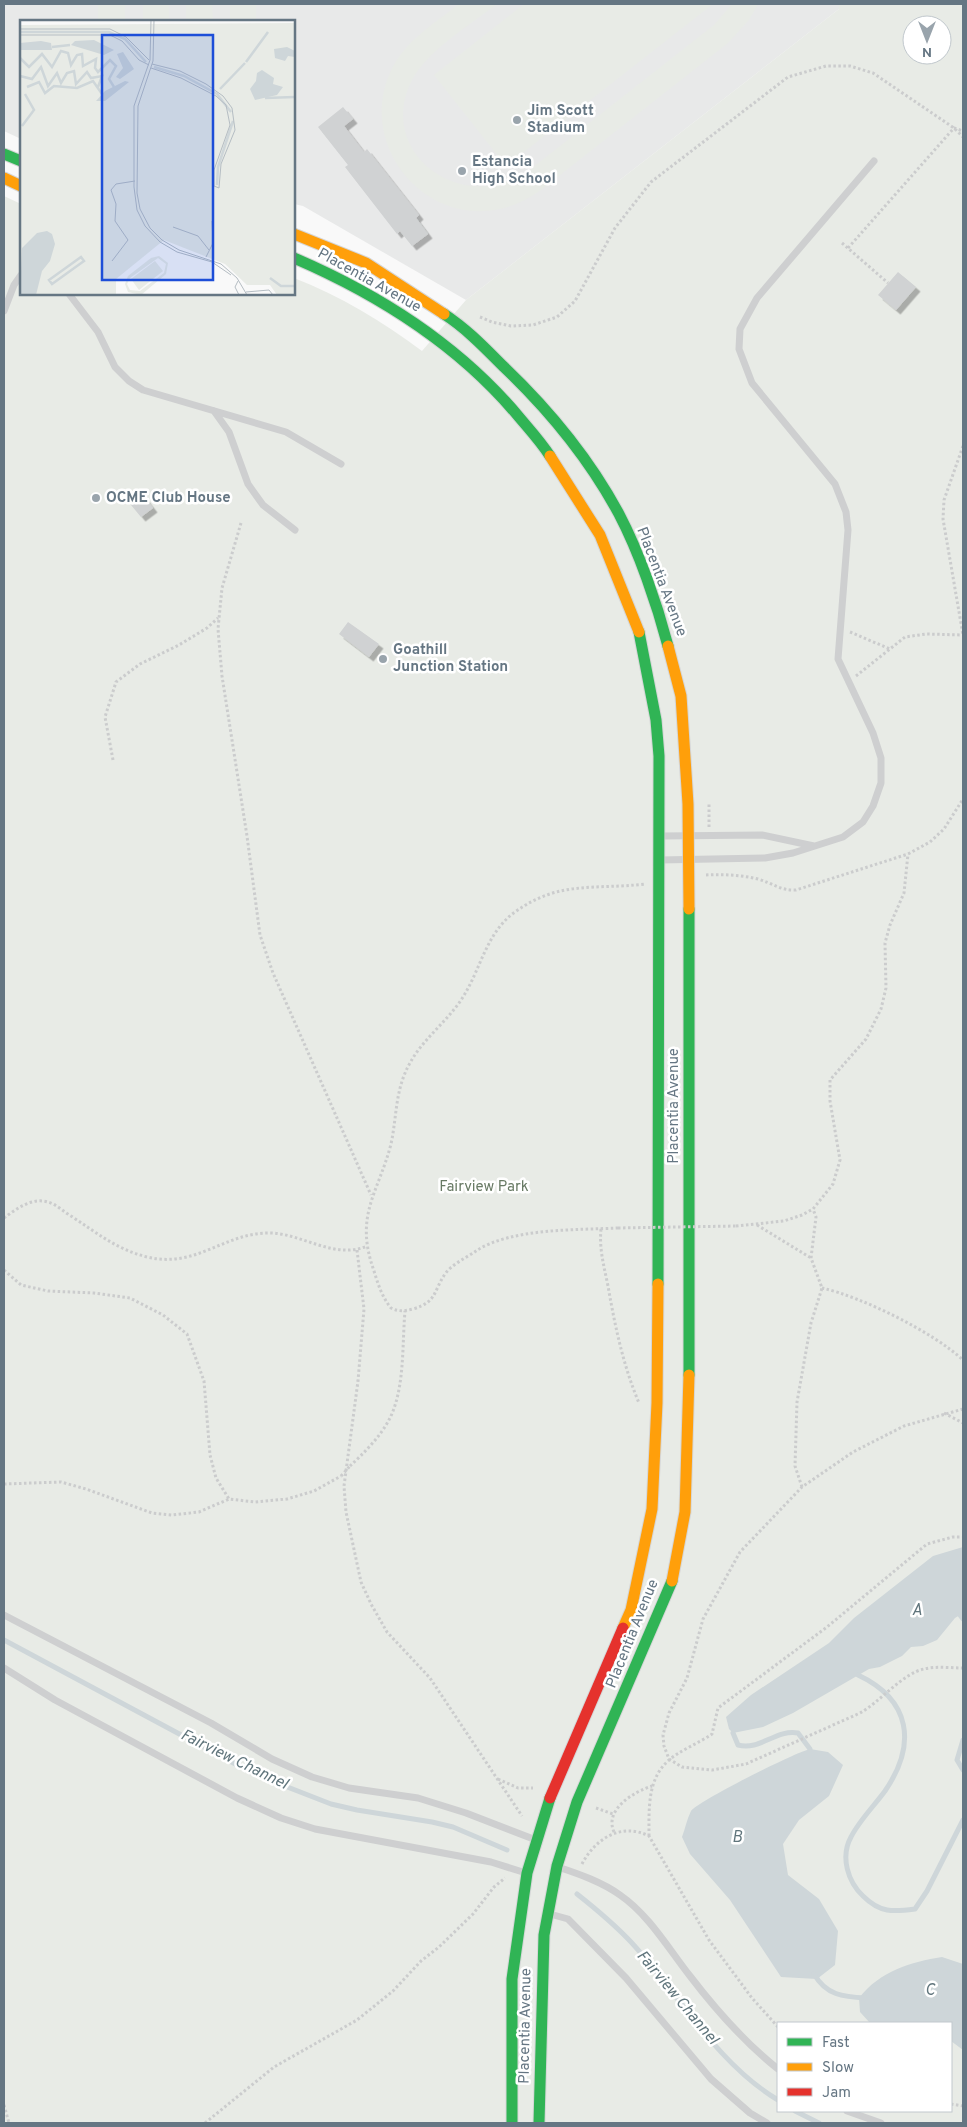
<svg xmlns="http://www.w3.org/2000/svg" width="967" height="2127" font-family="Overpass,sans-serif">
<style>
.built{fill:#e8e9e9}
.green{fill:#e8ebe6;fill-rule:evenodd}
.water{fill:#ced6d9}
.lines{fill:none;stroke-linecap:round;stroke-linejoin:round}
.stream{stroke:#ced6d9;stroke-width:5}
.building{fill:#d0d2d3;filter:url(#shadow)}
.fast-casing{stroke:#d5d6d7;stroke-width:13}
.slow-casing{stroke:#d5d6d7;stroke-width:13}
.jam-casing{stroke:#d5d6d7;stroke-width:13}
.path{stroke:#cbcccd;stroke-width:3;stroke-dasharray:2.5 2.5;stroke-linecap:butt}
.lane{stroke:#cecfd0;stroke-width:7}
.fast{stroke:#30b455;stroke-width:11}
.slow{stroke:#ff9f0a;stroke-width:11}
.jam{stroke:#e5322d;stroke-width:11}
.path-bridge{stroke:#cbcccd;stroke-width:3;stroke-dasharray:2.5 2.5;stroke-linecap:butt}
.poi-dot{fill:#99a4ac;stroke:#fff;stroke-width:2}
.labels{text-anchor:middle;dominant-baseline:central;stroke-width:5;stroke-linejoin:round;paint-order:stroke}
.poi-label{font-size:15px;font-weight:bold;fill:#657683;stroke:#fff;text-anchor:start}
.street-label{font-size:15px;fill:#657683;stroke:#fff}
.park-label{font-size:15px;fill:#687a64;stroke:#fff}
.water-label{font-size:16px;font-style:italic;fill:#60757c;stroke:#fff}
.inset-river{fill:none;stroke:#ced6d9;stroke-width:2.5}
.inset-road{fill:none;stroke:#b5bdc3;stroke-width:1}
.view{fill:#1d4ed8;fill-opacity:0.15;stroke:#1d4ed8;stroke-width:2.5}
.inset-edge{fill:none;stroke:#657683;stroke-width:2.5}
</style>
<defs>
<filter id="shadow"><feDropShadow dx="4.5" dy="4.5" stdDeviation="0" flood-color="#0004"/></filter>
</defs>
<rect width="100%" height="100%" fill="#f9f9f9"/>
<!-- built -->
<path class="built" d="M4 4H839V9L466 300 303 206 294 204V21H21V139L4 131Z"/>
<!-- green -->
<path class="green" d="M98 4H125V21H98Z
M143 4H169V21H143Z
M186 4H212L213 21H186Z
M230 4H256V21H230Z
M459 4H497C470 25 428 50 412 80 375 152 460 216 527 172L714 25 732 4H758L749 20 728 43 541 190C528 199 515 206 500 209 423 226 358 144 390 73 403 42 434 24 459 4Z
M524 4H713L506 166 434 75Z
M839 4H963V2123H4V196L21 204V294H294V278C340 296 382 321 422 351L466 300 839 9ZM912 25H942V55H912ZM778 2023H951V2111H778Z"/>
<!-- water -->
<path class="water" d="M963 1547V1613L955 1618 937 1640 923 1646 911 1647 902 1656 880 1667 869 1669 793 1713 763 1727 733 1733 729 1729 726 1717 751 1695 829 1643 854 1618 933 1556Z
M810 1749 828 1752 843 1765 829 1796 799 1820 783 1844 788 1875 819 1899 838 1931 835 1965 817 1979 781 1977 730 1900 690 1854 682 1837C685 1829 687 1819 691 1811 698 1801 794 1753 810 1749Z
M942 1957 963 1964V2050L951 2041V2023H870L860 2012 859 1998C880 1971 911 1962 942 1957Z"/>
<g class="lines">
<!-- stream -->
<path class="stream" d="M960 1615 963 1619
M4 1640 254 1774 331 1804 357 1810 432 1822 453 1827 507 1850
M858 1675C911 1700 917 1744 885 1791 874 1806 859 1821 851 1837 840 1857 848 1882 863 1896 880 1913 893 1912 915 1909L927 1891 963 1820
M733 1733 738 1745C760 1751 776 1729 798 1733L810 1749V1756
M963 1740 957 1760 963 1770
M577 1894C596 1909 614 1924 631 1942 679 1994 716 2063 778 2100
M814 1974C826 1995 843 1997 866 1998
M795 2111 819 2123"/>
</g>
<!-- building -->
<path class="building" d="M343 107 353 119 344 126 364 152 367 149 419 215 416 218 428 234 412 246 400 231 397 234 345 167 348 165 318 127Z
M898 272 916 287 896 310 878 295Z
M139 490 153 508 141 517 127 500Z
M348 622 379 644 369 657 339 634Z"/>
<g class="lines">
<defs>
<path id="fast" d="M4 154 21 161
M294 258C380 295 459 345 519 417 530 430 541 442 550 456
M444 314C467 329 485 348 504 367 548 409 590 460 619 514 639 552 657 604 668 646
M639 632 656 720 659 756 658 1284
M689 909V1375
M512 2123V1979L527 1873 550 1798
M539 2123 544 1935 557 1866 577 1802 672 1581"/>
<path id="slow" d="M4 178 21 186
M294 234 366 263 444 314
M550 456 600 535 639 632
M668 646 681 696 688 804 689 909
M672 1581 685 1512 689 1375
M623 1628 631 1610 652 1509 657 1403 658 1284"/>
<path id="jam" d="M550 1798 623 1628"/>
</defs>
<!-- fast casing -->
<use href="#fast" class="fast-casing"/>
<!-- slow casing -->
<use href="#slow" class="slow-casing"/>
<!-- jam casing -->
<use href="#jam" class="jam-casing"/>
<!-- path -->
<path class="path" d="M842 243 888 283
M848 248 954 128 963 131
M480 317 492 322 511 326 533 325 557 317 575 301 615 228 651 182 788 77 826 66H850L873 73 954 128 963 137
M963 446 944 500 943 519 963 635
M241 523 222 588 218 629 222 676 247 836 260 935 273 973 371 1195
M850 632 890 649
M856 676 905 637 926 634 963 635
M113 760 105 717 116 682 140 664 179 645 207 628 218 618
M709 827V802
M706 875C723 874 741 875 758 879 772 883 781 891 796 890L908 854 930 842 944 829 963 799
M4 1218C16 1209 32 1197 48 1202 56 1204 64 1212 71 1216 97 1233 116 1249 147 1257 197 1269 224 1232 271 1233 303 1234 335 1260 367 1246
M757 1225 811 1258
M736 1226 784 1221 802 1215 813 1209 833 1184 840 1160 830 1101V1080L866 1039 881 1009 886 988 885 943 890 925 904 893 908 854
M618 1228C578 1230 510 1228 476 1251 466 1258 452 1264 445 1274 433 1292 437 1302 413 1309 405 1311 399 1312 391 1308 382 1297 378 1284 374 1271 354 1215 378 1194 391 1144 397 1116 395 1089 410 1063 424 1037 451 1019 466 992 481 966 488 931 515 912 559 880 595 890 645 884
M601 1229C599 1249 604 1266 608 1286 615 1326 623 1365 639 1403
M357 1250 364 1309 358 1381 344 1486 346 1512 361 1582 371 1604 387 1632 430 1678 522 1816
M4 1270 21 1285 48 1291 94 1293 130 1298 163 1315 187 1334 204 1381 210 1455 216 1478 229 1499
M822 1288C862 1297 933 1332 963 1360
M963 1409 904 1426 853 1452 802 1487 740 1552 703 1619 687 1678 669 1713 663 1735 664 1746 669 1759 682 1767 712 1770 746 1764 860 1713C880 1702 903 1673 924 1669 936 1666 951 1668 963 1668
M944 1413 963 1423
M350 1466C364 1453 381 1436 390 1418 405 1387 402 1345 405 1311
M4 1484 61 1482 86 1489 152 1513 172 1515 199 1512 229 1499 255 1502 287 1499 314 1491 341 1476
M802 1487 795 1466 797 1402 811 1323 822 1288 811 1258 816 1217 813 1209
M498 1779 518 1788H533
M596 1808 613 1814
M614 1832C604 1810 633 1792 652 1786
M649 1836C649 1809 647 1779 669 1760 679 1751 699 1743 712 1734L718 1708 827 1627 927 1544 953 1537H963
M582 1864C595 1839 621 1822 649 1836L709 1940 752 1998 778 2027
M951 2104 963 2106
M4 2105 9 2123
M205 2123 274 2067 357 2020 393 1991 421 1961 439 1947 473 1914 494 1887 505 1878"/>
<!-- lane -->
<path class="lane" d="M69 294 98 332 115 367 129 381 143 390 286 432 341 464
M4 311 14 285 21 275
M214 411 229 432 248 484 263 505 295 530
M661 836 762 835 814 846
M660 860 765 858 793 853 843 837 863 822 873 806 881 783V758L873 733 838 659 848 530 846 512 835 484 752 383 739 349 740 329 757 298 874 161
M4 1615 211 1723 272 1759 312 1777 349 1788 418 1798 466 1813 536 1840
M4 1668 55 1700 237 1798 281 1818 315 1829 491 1862 526 1873
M558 1867C579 1874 602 1882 620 1895 649 1915 668 1948 690 1976 716 2010 744 2042 778 2069
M550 1914 568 1919 626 1978 711 2079 750 2113 767 2123
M847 2111 881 2123"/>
<!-- fast -->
<use href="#fast" class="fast"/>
<!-- slow -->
<use href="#slow" class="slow"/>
<!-- jam -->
<use href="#jam" class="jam"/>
<!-- path-bridge -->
<path class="path-bridge" d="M618 1228 736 1226
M341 1476 350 1466"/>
</g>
<!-- markers -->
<g class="poi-dot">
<circle cx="517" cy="120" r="5"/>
<circle cx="462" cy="171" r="5"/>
<circle cx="96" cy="498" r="5"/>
<circle cx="383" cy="659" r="5"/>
</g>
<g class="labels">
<!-- poi labels -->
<g class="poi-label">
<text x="527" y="111">Jim Scott<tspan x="527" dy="17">Stadium</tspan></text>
<text x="472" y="162">Estancia<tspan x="472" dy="17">High School</tspan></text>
<text x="106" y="498">OCME Club House</text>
<text x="393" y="650">Goathill<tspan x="393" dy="17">Junction Station</tspan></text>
</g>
<!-- street labels -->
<g class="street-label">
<text transform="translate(369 281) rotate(29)">Placentia Avenue</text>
<text transform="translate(661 582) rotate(69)">Placentia Avenue</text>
<text transform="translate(674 1106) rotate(-90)">Placentia Avenue</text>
<text transform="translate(633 1634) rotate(-68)">Placentia Avenue</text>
<text transform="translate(526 2026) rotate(-89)">Placentia Avenue</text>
</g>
<!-- park labels -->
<g class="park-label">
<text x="484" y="1187">Fairview Park</text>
</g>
<!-- water labels -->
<g class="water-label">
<text x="917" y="1611">A</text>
<text transform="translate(234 1760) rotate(26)">Fairview Channel</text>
<text x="737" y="1838">B</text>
<text x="930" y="1991">C</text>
<text transform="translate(677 1998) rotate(50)">Fairview Channel</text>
</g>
</g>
<!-- overview -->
<g transform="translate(20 20)">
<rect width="275" height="275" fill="#f9f9f9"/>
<path d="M275 3V275H257L250 265H227L205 244 144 220 96 259V275H0V5ZM139 236 148 243 146 254 121 275 108 272 105 264 108 256 131 238ZM138 238 146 244 144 253 120 271 110 270 107 264 110 258ZM135 241 143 251 119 270 111 259Z" fill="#e8ebe6" fill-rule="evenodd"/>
<path d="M74 20 94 30 84 35 51 25 55 21ZM21 21 31 23 32 30H0V23ZM267 27 275 31V37L268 36 265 41 255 38 254 29ZM103 32 114 49 100 59 96 57 103 48 97 34ZM242 50 254 58 253 64 263 67 257 75 235 80 230 69 236 61 237 53ZM105 61 109 62 85 81H76L85 71ZM27 211 32 214 35 224 30 241 22 251 16 275H0L2 228 17 213Z" fill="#ced6d9"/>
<path class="inset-river" d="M0 12H89L105 19 126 42M32 27 50 25M0 38 9 47 22 34 32 47 41 31 48 33 51 45 57 35 62 34 63 46 76 39 75 48 78 52 90 40 96 46 89 59 94 67M226 42 248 12M134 47 164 56 197 74 211 92M0 56 12 59 21 47 28 66 37 53 41 63 47 53 54 51 56 64 67 52 71 58 82 56 78 67M7 67 19 62 25 73 34 66 57 68 73 61 82 74M200 69 225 43M245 78 275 77M2 106 14 90 5 74M197 165 198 147 213 101M61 237 64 241 32 264 29 260ZM250 258 261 266H275"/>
<path class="inset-road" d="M131 0 130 40 114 86V167L117 190 125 206 140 222 157 232 192 242 211 255M134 0 133 41 118 86 117 173 120 189 130 208 142 220 159 230 201 244 217 258 227 275M0 9H90L106 17 129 40M0 15H90L102 21 119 40 129 45M131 48 161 58 196 76 206 85 210 105 194 150V166L199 168 201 144 215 110 212 88 203 76 186 64 160 51 132 44M153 207 178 216 189 230M186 237 193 223 192 201M92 241 108 220 95 201 96 184 91 170 96 164 115 161M218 261 215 267 219 275M226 272 249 270 253 275"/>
<path class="view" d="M82 15H193V260H82Z"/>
<rect width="275" height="275" class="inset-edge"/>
</g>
<!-- border -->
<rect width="967" height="2127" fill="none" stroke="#657683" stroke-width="10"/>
<!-- legend -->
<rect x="777" y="2022" width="175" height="90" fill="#ffffff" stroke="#c1c8cd"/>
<rect x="787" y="2038" width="25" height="8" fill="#30b455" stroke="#c1c8cd"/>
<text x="822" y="2047" font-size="15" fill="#657683">Fast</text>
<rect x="787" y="2063" width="25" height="8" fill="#ff9f0a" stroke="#c1c8cd"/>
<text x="822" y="2072" font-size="15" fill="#657683">Slow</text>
<rect x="787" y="2088" width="25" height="8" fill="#e5322d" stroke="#c1c8cd"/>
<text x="822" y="2097" font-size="15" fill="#657683">Jam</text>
<!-- north arrow -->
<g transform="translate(927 40) rotate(180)"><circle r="24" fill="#ffffff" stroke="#c1c8cd"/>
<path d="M0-4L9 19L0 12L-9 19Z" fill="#99a4ac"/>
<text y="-8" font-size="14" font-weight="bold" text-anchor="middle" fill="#657683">N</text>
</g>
</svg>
